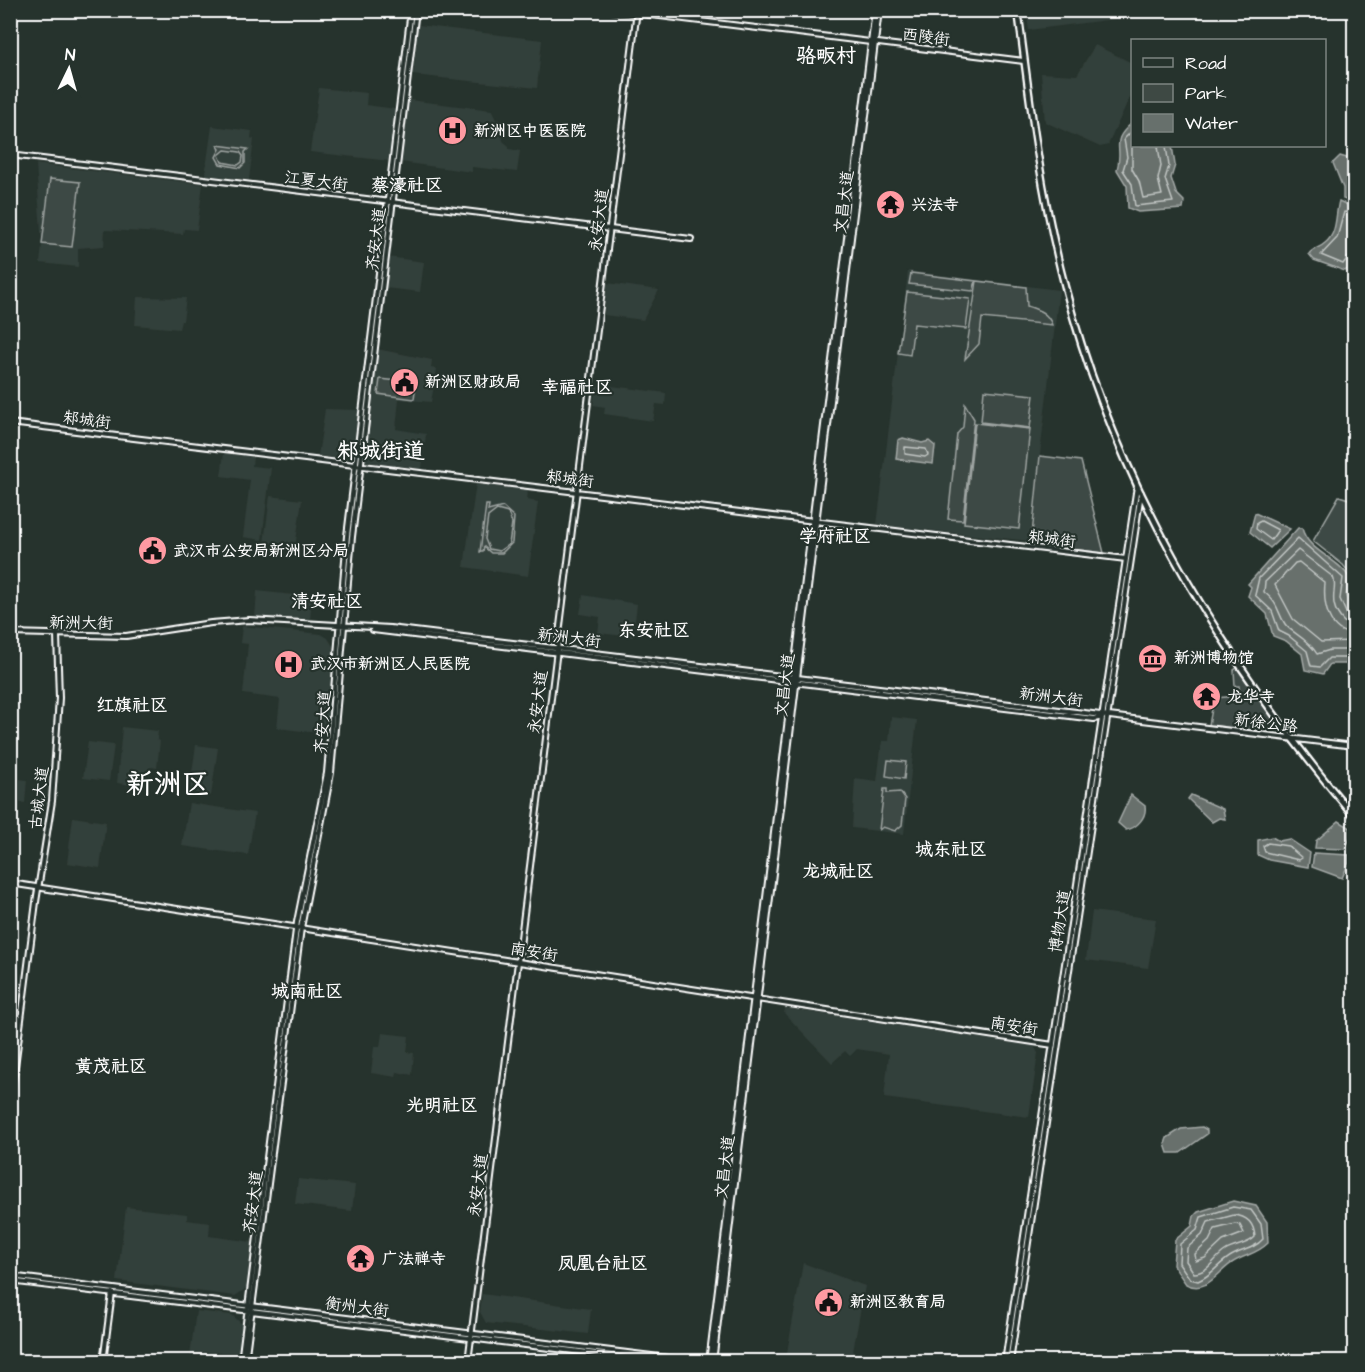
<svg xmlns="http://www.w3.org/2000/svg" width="1365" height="1372" font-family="'Architects Daughter','LXGW WenKai TC',sans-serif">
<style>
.built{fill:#333f3a}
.green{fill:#3e4944;stroke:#9ea4a2;stroke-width:1.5;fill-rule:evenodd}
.water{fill:#67706c;stroke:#a4a9a7;stroke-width:1.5}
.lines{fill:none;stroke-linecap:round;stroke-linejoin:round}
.shore{stroke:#c2c6c4;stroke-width:1.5}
.tertiary-casing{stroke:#fff;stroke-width:8}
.secondary-casing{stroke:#fff;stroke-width:8}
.trunk-casing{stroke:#fff;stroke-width:9}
.tertiary{stroke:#26332d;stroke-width:4}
.secondary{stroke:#26332d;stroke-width:4}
.trunk{stroke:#26332d;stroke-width:4.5}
.labels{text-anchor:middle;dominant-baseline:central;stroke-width:4.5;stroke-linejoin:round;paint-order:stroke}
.street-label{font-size:16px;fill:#fff;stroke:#26332d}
.poi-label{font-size:16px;font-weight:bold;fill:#fff;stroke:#26332d;text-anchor:start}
.neighbourhood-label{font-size:18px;font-weight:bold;fill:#fff;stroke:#26332d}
.quarter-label{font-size:20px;font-weight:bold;fill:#fff;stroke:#26332d}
.district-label{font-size:22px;font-weight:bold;fill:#fff;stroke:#26332d}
.town-label{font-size:28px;font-weight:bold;fill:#fff;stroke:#26332d}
</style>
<rect width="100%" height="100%" fill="#26332d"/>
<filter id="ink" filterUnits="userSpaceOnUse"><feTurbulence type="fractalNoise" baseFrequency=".0167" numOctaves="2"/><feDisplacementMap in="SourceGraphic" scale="12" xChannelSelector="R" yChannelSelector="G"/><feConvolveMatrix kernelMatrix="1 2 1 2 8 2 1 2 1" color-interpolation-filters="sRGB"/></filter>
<g filter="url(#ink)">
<!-- built -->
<path class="built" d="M1026 11H1114L1115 19 1029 30Z
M418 25 542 40 537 88 413 75Z
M1095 45 1132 63V92L1108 145 1100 147 1045 122 1041 73 1077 75Z
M319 88 367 93 366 105 396 109 390 161 310 152Z
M409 100 492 110 496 120 499 119 503 141 509 146V149L520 151 517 172 472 167V172L400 162Z
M212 126 252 131 251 138 254 139 249 180 205 175Z
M36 164 203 184 197 230 184 229 183 234 105 230 104 246 78 248V267L40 263 42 245Z
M388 257 424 262 420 292 385 288Z
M908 271 1059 290 1030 541 877 525Z
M607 283 659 290 643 320 604 315Z
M137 297 186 298 183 321H181L179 329 135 325Z
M377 349 432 360 431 368 437 369 431 402 399 399 396 429 426 434 422 469 363 461Z
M596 384 666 393 665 405 656 404 653 421 604 414 605 407 593 405Z
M325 409 359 410 352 456 347 459 318 456Z
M224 453 253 457 252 466 271 468 262 540 243 537 250 480 221 476Z
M476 483 528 490 527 500 538 502 528 576 464 567Z
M270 496 302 500 295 548 264 543Z
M257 591 312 597 310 621 255 617Z
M583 595 637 604 633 637 598 633 600 617 580 614Z
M242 626 321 634 328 638 334 648 327 734 277 728 280 699 243 694 248 644 240 643Z
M891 717 917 720 904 834 852 828 855 778 877 781 882 741H889Z
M122 727 158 731 157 740 160 741 157 768 151 767 148 787 117 783Z
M88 742 114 745 109 781 83 778Z
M196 745 218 748 211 796 189 793Z
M11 778 27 780 25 803 11 802Z
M189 803 255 813 248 855 182 846Z
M73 817 106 822 100 868 67 863Z
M1092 911 1156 919 1148 968 1086 960Z
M785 1008 1034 1046 1038 1053 1029 1117 884 1098 889 1054 857 1049 850 1056 845 1051 832 1063 784 1013Z
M382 1033 409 1036 407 1052 414 1053 412 1075 397 1072 396 1077 371 1073 374 1047H380Z
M298 1179 355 1185 352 1211 295 1204Z
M126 1207 187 1214V1220L210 1223 209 1236 253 1242 247 1288 235 1296 117 1281Z
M803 1263 865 1286 852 1357 836 1355 835 1362 786 1358Z
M482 1294 591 1309 588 1334 486 1323 480 1312Z
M196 1311 232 1315 242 1324 238 1353 201 1352 200 1356H190Z"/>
<!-- green -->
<path class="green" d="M217 145 248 149 245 152V163L240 168 220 164 216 157 220 149ZM225 150 240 152 243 156 242 162 238 165 222 162 219 155Z
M50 179 80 182 72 247 42 244Z
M911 273 976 281 973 291 909 284Z
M977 281 1026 287 1027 306C1039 310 1048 313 1052 325L982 318 979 344 965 359Z
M907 292 970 299 966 329 914 324 910 355 898 353Z
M380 379 416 383 414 399 378 394Z
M984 390 1034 395 1030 428 981 422Z
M965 404 974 419 963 520 948 519 957 434 963 427Z
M975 423 1030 429 1019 529 964 523Z
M1040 456 1081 461 1104 553 1031 544Z
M1354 493V578L1343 565 1313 541 1339 496 1352 500Z
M486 505H489L488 511 503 507 514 517 512 543 502 553H491L484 547 483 552H480ZM497 510 508 513 512 523 509 544 499 551 489 549 485 539 488 517Z
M1237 668 1278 726 1275 734 1209 725 1214 698 1240 696 1239 686H1235L1234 670Z
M888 760 906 762 904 779 886 776Z
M884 789H887V793L900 792 905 799 902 825 895 831 883 827 879 830Z"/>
<!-- water -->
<path class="water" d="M1132 123V146H1172L1175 165 1171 178 1176 193 1184 201 1183 209 1138 212 1128 208 1127 186 1117 170C1124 145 1109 143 1132 123Z
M1340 156 1354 160V203L1343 199V188L1333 163Z
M1339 201 1354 208C1355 224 1361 262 1345 271L1314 260 1309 254C1313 248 1319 249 1325 243 1338 233 1335 215 1339 201Z
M903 438 922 443 929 441 935 446 933 464 896 459 898 440Z
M1255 513 1290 529 1270 548 1250 532Z
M1298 528H1302C1307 551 1338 558 1349 577L1346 596 1354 616V664H1330L1323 674 1305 670 1302 654 1286 641 1273 636 1267 614 1248 596 1251 587 1248 584Z
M1131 795 1145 806C1147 817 1137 828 1126 830L1118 823Z
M1191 795 1223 809 1225 819 1219 818 1212 822 1188 799Z
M1339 821 1354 830 1345 849 1315 848 1316 841Z
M1272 837 1279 841 1289 839 1310 853 1308 867 1269 860 1258 855V840Z
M1314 853 1349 855V862L1342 878 1312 867Z
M1202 1127 1207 1130V1134L1180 1153H1168L1165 1144 1167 1138 1181 1129Z
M1233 1201 1256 1206 1267 1222 1268 1243C1257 1254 1247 1254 1235 1261 1219 1269 1208 1295 1186 1284L1173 1265 1175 1240 1192 1226 1194 1216 1198 1212Z"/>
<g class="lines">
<!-- shore -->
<path class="shore" d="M1132 131 1124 139 1127 157 1123 170 1132 184 1135 206 1173 202 1165 179 1169 166 1166 146
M1132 141V169L1139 181 1143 198 1162 195 1158 179 1161 166 1158 146
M1354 213 1344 212 1337 238 1321 255 1343 264 1349 256 1354 255
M905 447 926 449 928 455 925 457 905 454Z
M1261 521 1278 530 1271 540 1256 529 1257 523Z
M1354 617 1347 615 1340 599 1343 578 1298 538 1259 578 1255 595 1272 611 1279 631 1289 636 1307 651 1311 666 1320 667 1329 658H1354
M1354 625 1344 622C1325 602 1339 588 1333 577L1298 550 1265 582 1264 592C1280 605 1276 610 1285 624 1290 632 1308 638 1317 654L1330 650H1354
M1354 634C1328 633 1323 604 1325 583L1299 562 1295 563 1275 585 1293 619 1321 642 1354 641
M1268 843 1288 846 1302 858 1299 860 1265 852 1263 846Z
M1233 1207 1251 1210 1261 1224 1263 1239C1254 1249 1244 1249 1233 1255 1219 1262 1213 1275 1198 1281L1190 1279 1179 1263 1180 1244 1197 1230 1201 1217Z
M1234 1215C1247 1216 1254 1223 1255 1237 1248 1245 1234 1245 1225 1251 1214 1258 1208 1273 1194 1273L1186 1261 1187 1248 1202 1235 1208 1222Z
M1235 1224 1240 1225 1244 1233 1223 1241 1205 1258 1196 1261 1195 1254 1209 1241 1215 1229Z"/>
<defs>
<path id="tertiary" d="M611 10 1024 61
M10 155 691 239
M10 423 1126 559
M10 1106 36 902 52 801 59 698 57 635
M103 1362 112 1293
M468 1362 637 10"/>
<path id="secondary" d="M373 630 1094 719 1103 717
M10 633 126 636 211 623 249 620 390 628 1354 746
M10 883 1053 1045
M10 1276 700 1362
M10 1281 661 1362
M241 1362 297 922 327 773 347 536 411 10
M245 1362 301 928 331 773 352 537 416 10
M709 1362 875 10
M713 1362 879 10
M1005 1362 1137 486
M1010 1362 1141 493"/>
<path id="trunk" d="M1018 10C1030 104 1041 196 1065 287 1116 485 1223 661 1354 816"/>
</defs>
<!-- tertiary casing -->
<use href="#tertiary" class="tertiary-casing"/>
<!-- secondary casing -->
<use href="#secondary" class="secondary-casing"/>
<!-- trunk casing -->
<use href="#trunk" class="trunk-casing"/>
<!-- tertiary -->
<use href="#tertiary" class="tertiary"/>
<!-- secondary -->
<use href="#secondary" class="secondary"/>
<!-- trunk -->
<use href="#trunk" class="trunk"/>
</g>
</g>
<!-- icons -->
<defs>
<symbol id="hospital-disc" viewBox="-11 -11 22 22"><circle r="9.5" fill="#ff9aa2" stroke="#26332d"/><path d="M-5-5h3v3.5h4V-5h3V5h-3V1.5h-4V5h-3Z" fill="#111"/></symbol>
<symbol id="temple-disc" viewBox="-11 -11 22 22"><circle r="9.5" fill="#ff9aa2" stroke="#26332d"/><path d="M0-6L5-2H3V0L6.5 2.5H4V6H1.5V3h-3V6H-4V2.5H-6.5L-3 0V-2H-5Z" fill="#111"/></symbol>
<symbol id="civic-disc" viewBox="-11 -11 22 22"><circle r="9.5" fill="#ff9aa2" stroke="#26332d"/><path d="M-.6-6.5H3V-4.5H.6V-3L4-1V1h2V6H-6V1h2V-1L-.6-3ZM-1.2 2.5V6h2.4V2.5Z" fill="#111"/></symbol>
<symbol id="museum-disc" viewBox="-11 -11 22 22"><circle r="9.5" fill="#ff9aa2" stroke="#26332d"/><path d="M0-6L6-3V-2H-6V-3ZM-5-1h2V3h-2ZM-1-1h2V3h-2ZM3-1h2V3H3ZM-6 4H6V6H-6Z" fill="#111"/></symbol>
</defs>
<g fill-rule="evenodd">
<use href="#hospital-disc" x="436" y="114" width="33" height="33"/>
<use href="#temple-disc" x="874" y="188" width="33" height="33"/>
<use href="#civic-disc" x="388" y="366" width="33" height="33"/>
<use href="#civic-disc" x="136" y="534" width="33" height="33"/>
<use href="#museum-disc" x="1136" y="642" width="33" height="33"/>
<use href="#hospital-disc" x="272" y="648" width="33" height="33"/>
<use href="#temple-disc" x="1190" y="680" width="33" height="33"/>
<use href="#temple-disc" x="344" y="1242" width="33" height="33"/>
<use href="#civic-disc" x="812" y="1286" width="33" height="33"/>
</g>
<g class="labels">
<!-- street labels -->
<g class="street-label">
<text transform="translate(926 37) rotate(7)">西陵街</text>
<text transform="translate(316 181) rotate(7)">江夏大街</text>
<text transform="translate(844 202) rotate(-83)">文昌大道</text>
<text transform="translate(599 220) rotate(-83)">永安大道</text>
<text transform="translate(376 239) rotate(-83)">齐安大道</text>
<text transform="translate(87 420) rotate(7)">邾城街</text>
<text transform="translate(570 479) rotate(7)">邾城街</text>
<text transform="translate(1052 539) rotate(7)">邾城街</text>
<text transform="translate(81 623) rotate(1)">新洲大街</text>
<text transform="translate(569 638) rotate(7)">新洲大街</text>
<text transform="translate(785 685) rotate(-83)">文昌大道</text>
<text transform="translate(1051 697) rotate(7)">新洲大街</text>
<text transform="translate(538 702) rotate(-83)">永安大道</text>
<text transform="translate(323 722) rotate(-86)">齐安大道</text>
<text transform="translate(1266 723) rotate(7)">新徐公路</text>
<text transform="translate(39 798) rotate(-83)">古城大道</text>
<text transform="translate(1060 921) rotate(-81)">博物大道</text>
<text transform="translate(534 952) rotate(9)">南安街</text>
<text transform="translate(1014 1026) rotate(9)">南安街</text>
<text transform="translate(725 1167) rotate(-83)">文昌大道</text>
<text transform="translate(478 1185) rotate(-83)">永安大道</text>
<text transform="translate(253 1202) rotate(-83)">齐安大道</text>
<text transform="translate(357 1307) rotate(7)">衡州大街</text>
</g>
<!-- poi labels -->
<g class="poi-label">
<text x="474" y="131">新洲区中医医院</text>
<text x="911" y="205">兴法寺</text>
<text x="425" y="382">新洲区财政局</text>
<text x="173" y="551">武汉市公安局新洲区分局</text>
<text x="1174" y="658">新洲博物馆</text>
<text x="310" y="664">武汉市新洲区人民医院</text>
<text x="1227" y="697">龙华寺</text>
<text x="382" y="1259">广法禅寺</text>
<text x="850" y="1302">新洲区教育局</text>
</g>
<!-- neighbourhood labels -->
<g class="neighbourhood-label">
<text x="407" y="185">蔡濠社区</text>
<text x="577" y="387">幸福社区</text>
<text x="835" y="536">学府社区</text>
<text x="327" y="601">清安社区</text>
<text x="654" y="630">东安社区</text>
<text x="132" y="705">红旗社区</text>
<text x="951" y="849">城东社区</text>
<text x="838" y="871">龙城社区</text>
<text x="307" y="991">城南社区</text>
<text x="111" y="1066">黄茂社区</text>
<text x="442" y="1105">光明社区</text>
<text x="603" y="1263">凤凰台社区</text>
</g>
<!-- quarter labels -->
<g class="quarter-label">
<text x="826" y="56">骆畈村</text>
</g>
<!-- district labels -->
<g class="district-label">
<text x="381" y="451">邾城街道</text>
</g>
<!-- town labels -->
<g class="town-label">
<text x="168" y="784">新洲区</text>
</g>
</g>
<!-- margin -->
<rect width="1365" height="1372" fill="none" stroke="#26332d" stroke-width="36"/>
<rect x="18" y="18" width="1329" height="1336" fill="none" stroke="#fff" stroke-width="2" filter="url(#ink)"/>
<!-- legend -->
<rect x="1131" y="39" width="195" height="108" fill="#26332d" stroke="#7d8581" stroke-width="1.5"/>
<rect x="1143" y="58" width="30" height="9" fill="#26332d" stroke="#7d8581" stroke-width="1.5"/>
<text x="1185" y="69" font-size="18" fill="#ffffff">Road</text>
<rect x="1143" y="84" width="30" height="18" fill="#3e4944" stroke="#7d8581" stroke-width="1.5"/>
<text x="1185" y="99" font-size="18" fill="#ffffff">Park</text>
<rect x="1143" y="114" width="30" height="18" fill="#67706c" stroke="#7d8581" stroke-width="1.5"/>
<text x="1185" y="129" font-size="18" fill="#ffffff">Water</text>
<!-- north arrow -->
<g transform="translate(69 69) rotate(5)" stroke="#26332d" stroke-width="4.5" paint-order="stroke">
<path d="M0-4.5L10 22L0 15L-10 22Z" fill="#ffffff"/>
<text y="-9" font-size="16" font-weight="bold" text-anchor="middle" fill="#ffffff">N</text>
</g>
</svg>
